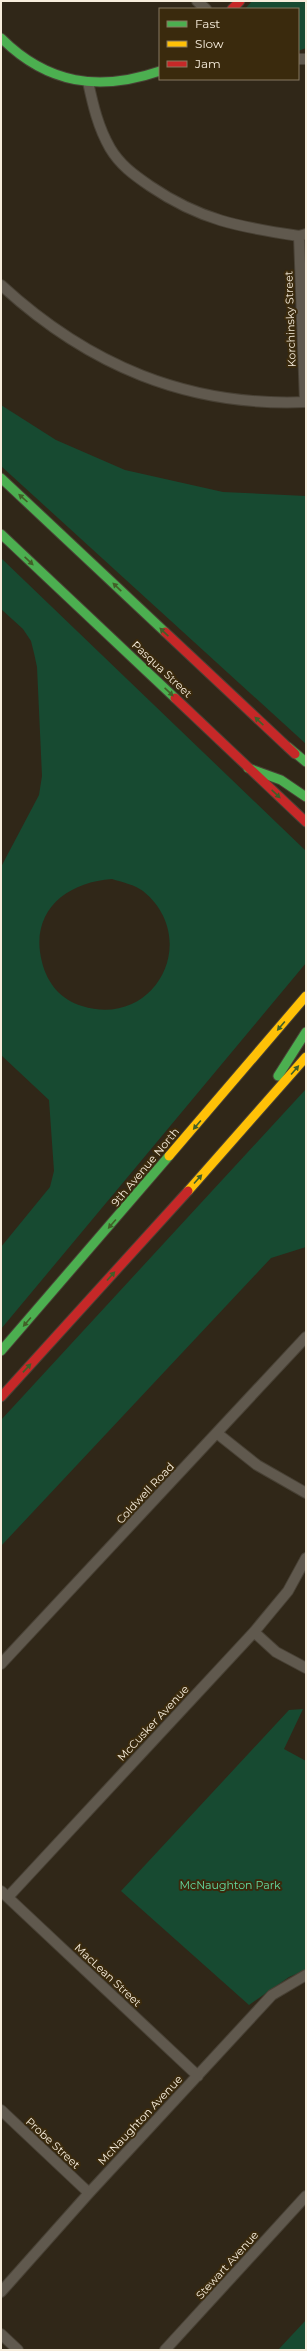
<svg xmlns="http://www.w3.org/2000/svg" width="307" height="2351" font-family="Montserrat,sans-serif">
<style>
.green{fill:#174a31;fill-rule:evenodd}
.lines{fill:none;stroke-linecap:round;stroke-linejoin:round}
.street-casing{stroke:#484135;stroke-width:12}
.fast-casing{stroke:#484135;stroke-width:11}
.slow-casing{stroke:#484135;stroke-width:11}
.jam-casing{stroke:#484135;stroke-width:11}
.street{stroke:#60594e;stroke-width:10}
.fast{stroke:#4caf50;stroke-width:9}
.slow{stroke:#ffc107;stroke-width:9}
.jam{stroke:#c62828;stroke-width:9}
.oneway{fill:#415f28}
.labels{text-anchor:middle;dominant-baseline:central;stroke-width:4;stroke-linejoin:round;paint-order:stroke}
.street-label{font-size:11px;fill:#f7eddc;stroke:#3a2a0d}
.park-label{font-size:11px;fill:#63dda3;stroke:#3a2a0d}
</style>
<rect width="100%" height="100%" fill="#302718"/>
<!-- green -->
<path class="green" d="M252 1H306V48L298 51V9H245Z
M1 405 56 440 125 470 223 492 306 496V744L1 466Z
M1 558 306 851V963L1 1329V1247L50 1187 54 1171 49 1100 1 1055V867L39 795 42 776 37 667 34 653 31 641 23 629 1 609ZM112 879C122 882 135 885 143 891 202 939 155 1029 82 1006 61 1000 47 983 42 962 29 912 66 882 112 879Z
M306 1089V1247L271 1258 1 1546V1420Z
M303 1709 284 1749 306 1761V1970L289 1977 249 2005 121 1891 289 1710Z
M306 2320V2350H278Z"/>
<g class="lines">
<defs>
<path id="street" d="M197 1 206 9
M298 59H306
M88 82C93 105 98 127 110 148 120 165 134 175 150 186 200 220 239 227 299 236L306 234
M299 236 305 402
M1 285C88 365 187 407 306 402
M218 1434 257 1465 306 1493
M254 1632 276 1652 306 1668
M1 1664 306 1337
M1 1891 198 2076
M8 1897 254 1632 288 1591 306 1558
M1 2110 89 2193
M1 2292 89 2193 272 1995 306 1975
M1 2334 18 2350
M165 2350 306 2196"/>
<path id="fast" d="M1 38C47 84 99 92 160 71
M1 478 165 632
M1 534 175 698
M288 747 306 762
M248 768 281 780 306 797
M278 1076 306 1032
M1 1351 169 1156"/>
<path id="slow" d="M169 1156 306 996
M188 1191 306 1057"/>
<path id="jam" d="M232 9 240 1
M165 632 295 754
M175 698 306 822
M1 1397 188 1191"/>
</defs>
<!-- street casing -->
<use href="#street" class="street-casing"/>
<!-- fast casing -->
<use href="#fast" class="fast-casing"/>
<!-- slow casing -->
<use href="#slow" class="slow-casing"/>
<!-- jam casing -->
<use href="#jam" class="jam-casing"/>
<!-- street -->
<use href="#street" class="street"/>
<!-- fast -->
<use href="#fast" class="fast"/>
<!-- slow -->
<use href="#slow" class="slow"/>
<!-- jam -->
<use href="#jam" class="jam"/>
</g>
<!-- one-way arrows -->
<defs><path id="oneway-solid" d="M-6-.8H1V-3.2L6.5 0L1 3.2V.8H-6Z"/></defs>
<g class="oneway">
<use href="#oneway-solid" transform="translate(23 498) rotate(-138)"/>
<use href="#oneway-solid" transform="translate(29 561) rotate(43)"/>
<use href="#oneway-solid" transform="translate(117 587) rotate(-136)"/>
<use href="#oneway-solid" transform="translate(164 632) rotate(-137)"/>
<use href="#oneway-solid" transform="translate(169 692) rotate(43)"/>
<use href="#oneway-solid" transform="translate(259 721) rotate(-137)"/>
<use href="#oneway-solid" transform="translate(276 794) rotate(43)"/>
<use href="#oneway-solid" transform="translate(281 1026) rotate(130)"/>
<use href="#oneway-solid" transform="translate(295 1070) rotate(-49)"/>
<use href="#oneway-solid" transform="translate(197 1125) rotate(130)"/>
<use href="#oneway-solid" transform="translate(198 1179) rotate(-48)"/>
<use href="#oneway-solid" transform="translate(112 1224) rotate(131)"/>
<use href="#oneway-solid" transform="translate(111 1276) rotate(-48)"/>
<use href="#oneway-solid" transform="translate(27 1322) rotate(131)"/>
<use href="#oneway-solid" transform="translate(27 1368) rotate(-47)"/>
</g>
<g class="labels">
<!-- street labels -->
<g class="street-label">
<text transform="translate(290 319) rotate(-92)">Korchinsky Street</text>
<text transform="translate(162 669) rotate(43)">Pasqua Street</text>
<text transform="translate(145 1167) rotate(-50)">9th Avenue North</text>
<text transform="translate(145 1493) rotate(-47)">Coldwell Road</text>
<text transform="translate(153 1723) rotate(-47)">McCusker Avenue</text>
<text transform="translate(108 1975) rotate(43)">MacLean Street</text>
<text transform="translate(140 2120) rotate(-47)">McNaughton Avenue</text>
<text transform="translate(53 2143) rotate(43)">Probe Street</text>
<text transform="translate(227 2265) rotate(-48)">Stewart Avenue</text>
</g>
<!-- park labels -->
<g class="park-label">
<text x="230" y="1885">McNaughton Park</text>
</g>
</g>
<!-- border -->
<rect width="307" height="2351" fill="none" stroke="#f7eddc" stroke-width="4"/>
<!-- legend -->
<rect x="159" y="8" width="140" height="72" fill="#3a2a0d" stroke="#867860"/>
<rect x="167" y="21" width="20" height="6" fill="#4caf50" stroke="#867860"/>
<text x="195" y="28" font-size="12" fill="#f7eddc">Fast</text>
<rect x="167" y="41" width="20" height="6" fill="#ffc107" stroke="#867860"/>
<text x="195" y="48" font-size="12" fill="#f7eddc">Slow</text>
<rect x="167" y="61" width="20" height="6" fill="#c62828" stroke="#867860"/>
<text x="195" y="68" font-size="12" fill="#f7eddc">Jam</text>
</svg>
